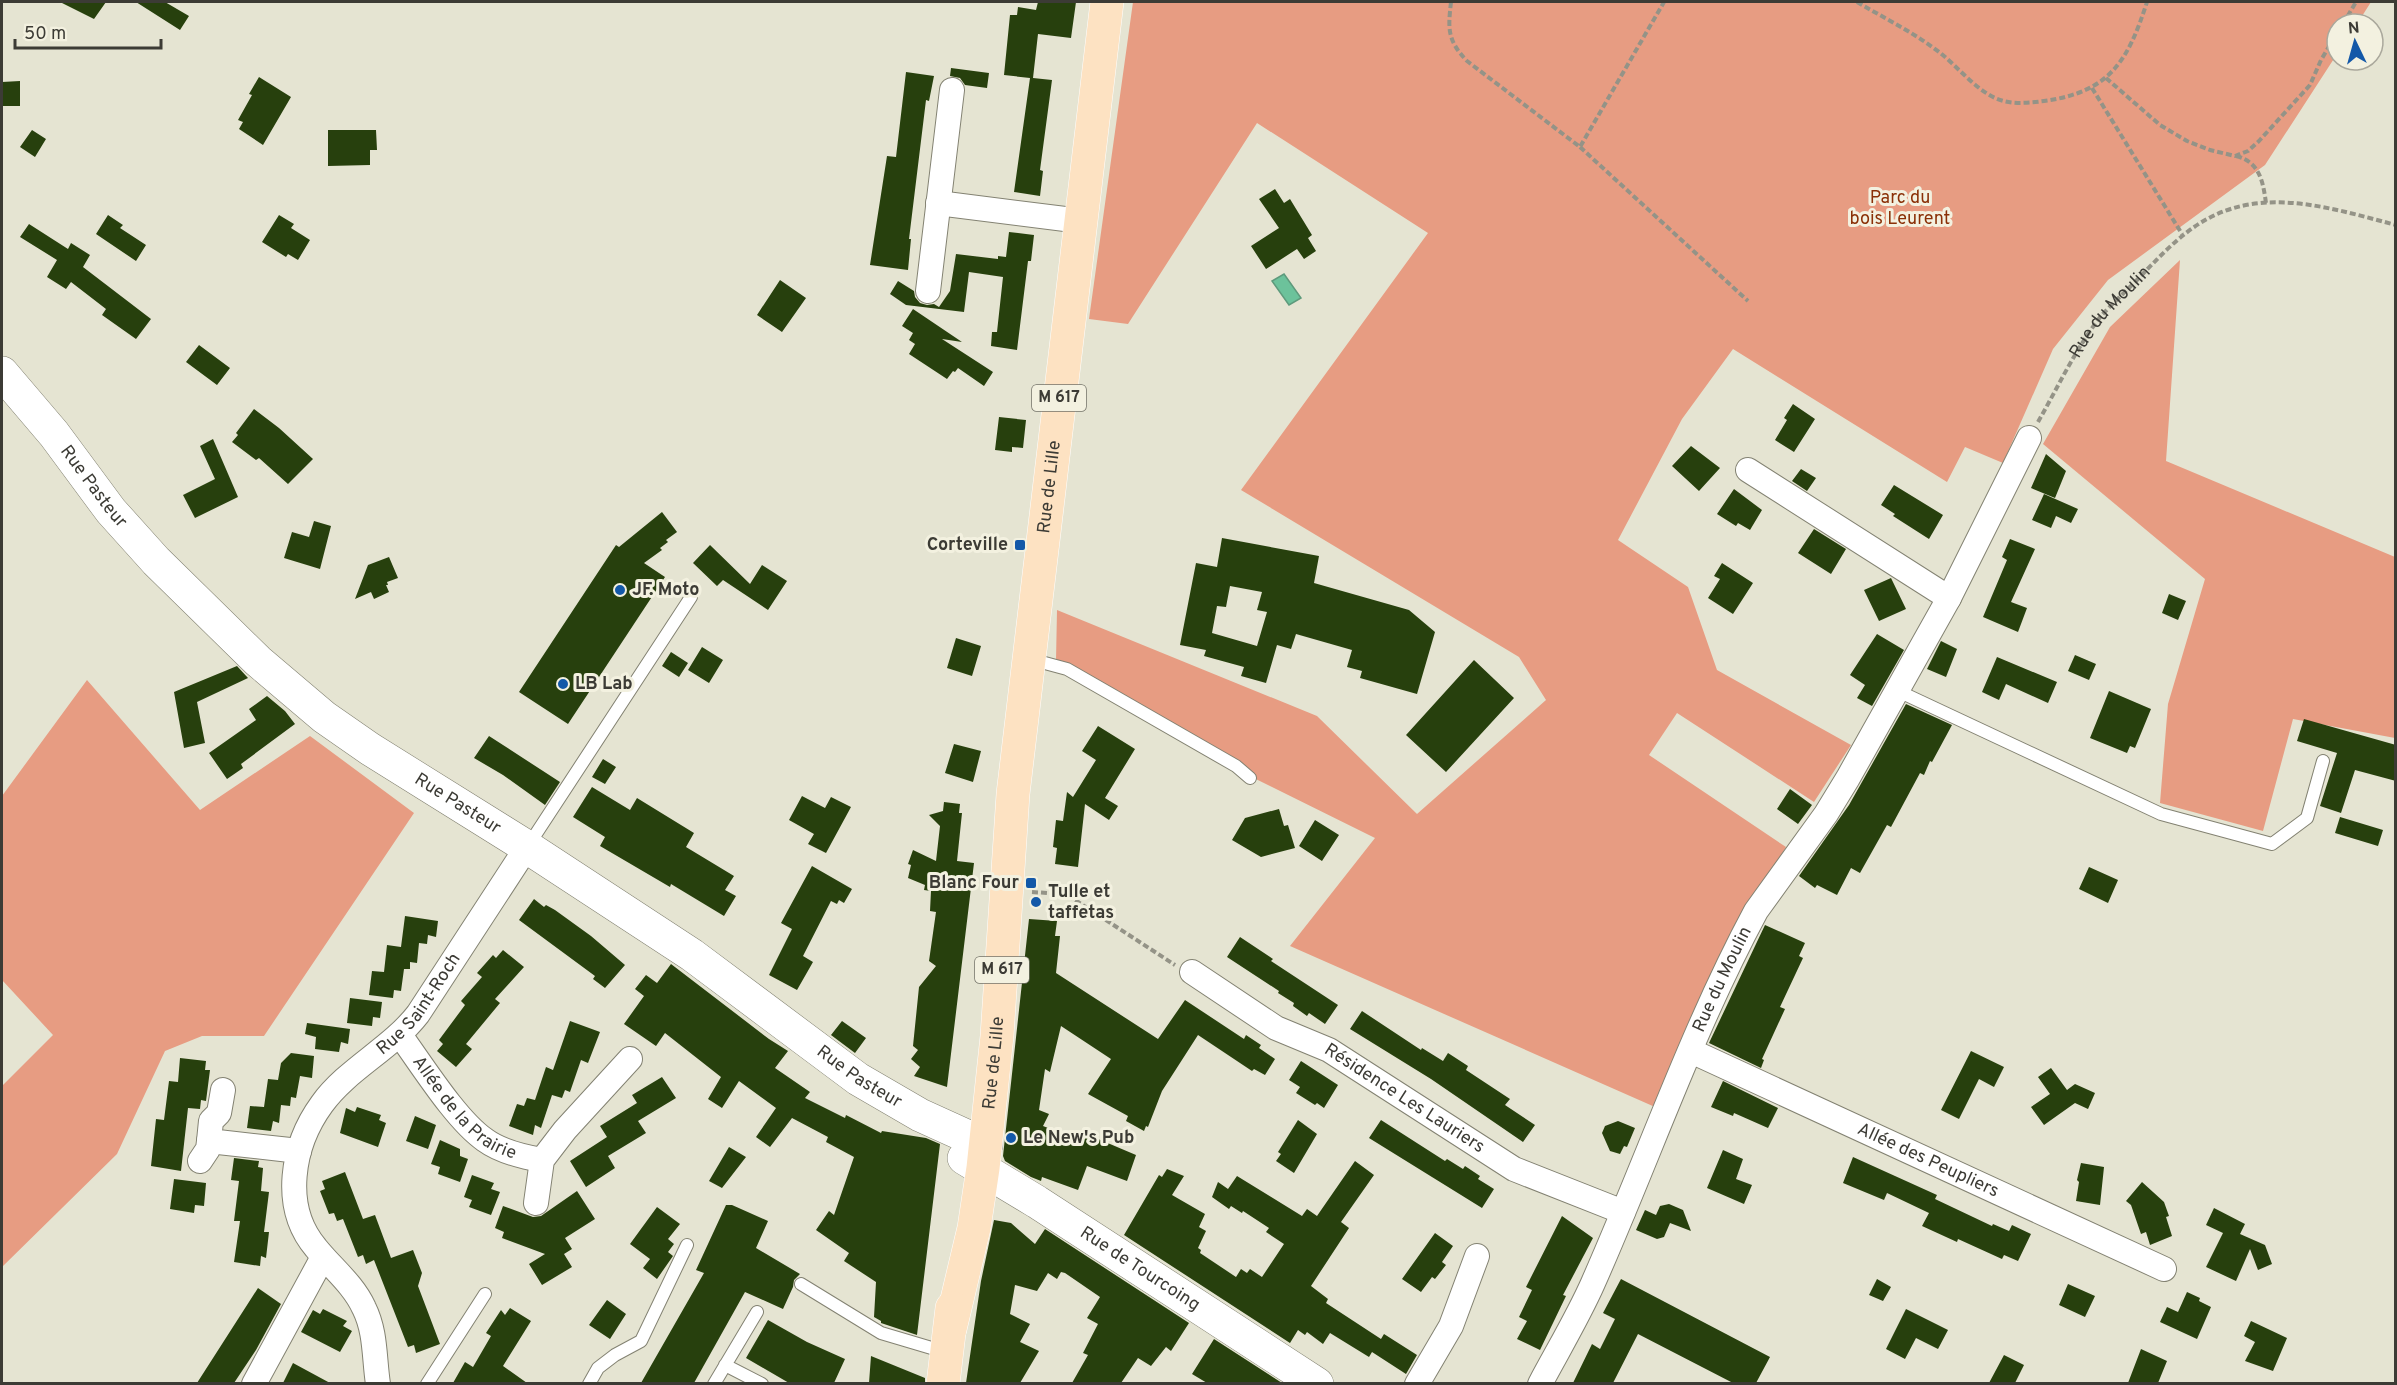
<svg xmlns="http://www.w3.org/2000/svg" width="2397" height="1385" font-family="Overpass,sans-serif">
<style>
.green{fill:#e79c82}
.water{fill:#6cc29b;stroke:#5e9a7c;stroke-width:1.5}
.building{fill:#27400d;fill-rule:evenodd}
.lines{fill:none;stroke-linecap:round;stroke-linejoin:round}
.lane-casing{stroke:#838272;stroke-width:14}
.street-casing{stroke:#838272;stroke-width:26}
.secondary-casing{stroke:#838272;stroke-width:34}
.primary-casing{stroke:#fff;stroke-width:34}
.path{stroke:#949387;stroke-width:4;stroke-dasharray:6 3;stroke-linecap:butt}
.lane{stroke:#fff;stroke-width:12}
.street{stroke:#fff;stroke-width:24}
.secondary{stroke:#fff;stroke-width:33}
.primary{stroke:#fde2c2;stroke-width:33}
.poi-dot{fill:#1358a8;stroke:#f3f1e0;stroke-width:2}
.labels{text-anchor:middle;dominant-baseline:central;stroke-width:6;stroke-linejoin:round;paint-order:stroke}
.shield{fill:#f3f1e0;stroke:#737268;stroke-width:1.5}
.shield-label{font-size:16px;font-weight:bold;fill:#3c3b35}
.park-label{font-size:18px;fill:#8a3007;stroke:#f3f1e0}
.street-label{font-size:18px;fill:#3c3b35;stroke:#f3f1e0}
.poi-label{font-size:18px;font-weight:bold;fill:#3c3b35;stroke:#f3f1e0;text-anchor:start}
</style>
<rect width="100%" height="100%" fill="#e5e4d2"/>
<!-- green -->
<path class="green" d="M1133 2H2371L2357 24H2337V54L2265 165 2108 280 2053 349 2003 463 1965 447 1947 482 1733 349 1682 419 1618 540 1688 587 1717 670 1851 745 1814 802 1677 713 1649 755 1786 847 1732 935 1655 1107 1290 946 1375 838 1193 748 1056 661 1057 610 1317 716 1417 814 1546 700 1519 657 1241 490 1428 233 1257 123 1128 324 1089 319Z
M2180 260 2166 461 2395 557V738L2293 719 2263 831 2160 803 2168 704 2205 579 2043 444 2110 327Z
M87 680 200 810 310 736 414 813 264 1036H202L165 1051 117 1154 2 1267V1086L53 1035 2 980V796Z"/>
<!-- water -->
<path class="water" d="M1284 274 1301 298 1289 305 1272 281Z"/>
<!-- building -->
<path class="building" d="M60 2H106L94 19Z
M136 2H165L189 16 180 30Z
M1038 2H1076L1071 38 1038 34 1033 78 1052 80 1040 170 1043 171 1040 196 1014 192 1030 78 1004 75 1010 15H1017L1018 7 1036 10Z
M951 68 989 73 987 88 965 85 960 78 950 76Z
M906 72 934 76 929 101 926 100 909 239H911L908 270 870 265 887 156 896 157Z
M259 77 291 97 263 145 239 129 243 122 238 120 252 95 249 94Z
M20 81V106H2V82Z
M32 130 46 139 35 157 20 147Z
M328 130H376L377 150H370V165L328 166Z
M1275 189 1284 203 1290 199 1312 235 1308 238 1316 251 1304 259 1297 249 1266 269 1251 246 1279 228 1259 199Z
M108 215 123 225 120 228 146 245 136 261 96 234Z
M279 215 294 224 291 228 310 240 298 260 288 254 286 257 262 242Z
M29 224 68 249 71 243 90 255 83 267 151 319 136 339 102 315 106 309 71 282 66 289 47 277 57 260 20 237Z
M1009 232 1034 235 1031 261H1028L1017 350 991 346 992 332H997L1003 277 969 272 964 312 906 305 890 294 898 281 914 291 915 297 920 303 927 305 934 304 939 307 950 291 956 254 998 259V256L1006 257Z
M780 280 806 298 782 332 757 315Z
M913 309 962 342 942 339 993 372 984 386 958 368 955 372 953 371 947 379 909 354 915 344 909 340 913 333 902 326Z
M199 345 230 368 217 385 186 362Z
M1793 404 1815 419 1794 452 1775 440 1787 420 1784 418Z
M254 409 279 428 313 459 288 484 259 458 256 460 232 442 238 435 236 433Z
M999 417 1026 420 1023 448 1012 447V452L995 450Z
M213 439 238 497 195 518 183 495 215 479 200 446Z
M1691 446 1720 468 1699 491 1672 466Z
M2046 454 2066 471 2055 498 2031 488Z
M1801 469 1816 478 1807 491 1792 481Z
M1894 485 1943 515 1929 539 1893 516 1895 514 1881 505Z
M1734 489 1762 510 1750 530 1738 523 1736 526 1717 514Z
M2044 494 2078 509 2071 523 2056 516 2051 528 2032 520Z
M662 512 677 532 666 540 668 542 660 548 662 550 644 563 665 577 568 724 519 692 616 545 619 547Z
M314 521 331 526 320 569 284 558 292 532 309 537Z
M1814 529 1846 549 1831 574 1798 553Z
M1222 538 1319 556 1314 583 1409 610 1435 632 1417 694 1360 678 1362 671 1347 667 1352 650 1296 634 1291 649 1277 645 1266 683 1241 676 1244 667 1204 656 1206 650 1180 645 1196 563 1217 567ZM1230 586 1262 592 1257 610 1267 612 1257 646 1212 633 1217 606 1226 607Z
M2010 539 2035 549 2011 602 2027 608 2018 632 1983 617 2007 560 2002 557Z
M710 545 750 584 762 565 787 581 768 610 723 580 717 586 693 563Z
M389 557 398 578 387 582 388 585H386L389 592 374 599 371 592 355 599 368 565Z
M1722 563 1753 583 1733 614 1708 598 1720 579 1714 576Z
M1891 578 1906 609 1879 621 1864 590Z
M2169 594 2186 601 2178 620 2162 613Z
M1877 634 1904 650 1872 706 1857 698 1865 685 1850 675Z
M956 638 981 646 972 676 947 668Z
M1941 641 1957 649 1946 677 1927 669Z
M702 647 723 660 709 683 688 670Z
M671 652 688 663 679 677 662 666Z
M2075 655 2096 664 2089 680 2068 671Z
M1997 657 2057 682 2048 703 2006 684 1999 700 1982 692Z
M1474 660 1514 698 1446 772 1406 735Z
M237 666 248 678 197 702 205 743 184 748 174 692Z
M2109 691 2151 709 2135 748 2130 746 2127 753 2090 738Z
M267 696 285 711 295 724 241 764 243 768 227 779 209 753 256 720 249 709Z
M1906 704 1952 725 1932 762 1930 761 1924 775 1920 773 1891 827 1887 825 1860 873 1851 868 1837 895 1817 885 1815 888 1799 876 1849 805Z
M2304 719 2396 745V781L2355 770 2341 813 2320 806 2337 753 2297 741Z
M1098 726 1135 749 1105 798 1118 806 1109 820 1085 804 1078 867 1055 864 1057 848 1053 847 1056 820 1063 821 1067 792 1073 797 1096 760 1082 751Z
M489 736 560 782 545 805 503 775 474 758Z
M954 744 981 751 973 782 945 773Z
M603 759 616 767 605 784 592 777Z
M592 787 630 810 637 798 694 833 686 847 734 876 725 890 736 896 724 916 671 884 670 887 600 846 605 837 573 817Z
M1790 789 1812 805 1798 824 1777 809Z
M802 796 825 808 831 797 851 807 826 853 808 844 814 834 789 820Z
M944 802 960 804 959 813H962L957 861 974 863 947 1087 914 1076 920 1067 911 1059 918 1050 913 1046 919 987 936 966 929 961 936 912 930 911 931 891 924 890 925 885 908 878 911 865 908 864 913 850 936 861 940 826 929 815 943 811Z
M1279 809 1284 826 1288 825 1295 848 1261 857 1232 840 1245 818Z
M2340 817 2383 830 2378 846 2335 833Z
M1315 820 1339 835 1322 861 1299 846Z
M812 866 852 889 844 903 839 900 837 904 831 901 803 956 813 962 797 990 769 975 792 929 781 923Z
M2089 867 2118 880 2108 903 2079 889Z
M534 899 544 907 546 905 555 910 591 936 625 965 605 988 593 979 595 976 519 920Z
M405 916 438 921 436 937 428 935 427 944 419 943 417 963 410 962V969H404L401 991 394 990 393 998 369 995 372 971 384 972 387 945 401 947Z
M1029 919 1057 921 1055 936H1060L1056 973 1158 1039 1185 1000 1244 1039 1246 1035 1261 1045 1259 1048 1275 1059 1265 1075 1254 1069 1252 1071 1198 1035 1162 1091 1148 1127 1146 1126 1144 1131 1126 1121 1128 1116 1088 1094 1111 1059 1061 1026 1050 1072 1045 1069 1039 1110 1049 1114 1043 1126 1081 1141 1084 1133 1136 1155 1127 1181 1087 1166 1078 1190 1042 1177 1041 1181 1031 1177 1005 1161 1003 1156Z
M1765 925 1805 943 1799 956 1803 958 1780 1007 1785 1009 1762 1059 1764 1060 1761 1068 1709 1043Z
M1240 937 1273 959 1271 961 1338 1005 1325 1024 1309 1013 1307 1016 1293 1006 1294 1003 1278 993 1279 991 1227 957Z
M503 950 524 967 495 999 500 1003 466 1044 472 1049 456 1067 437 1051 443 1044 439 1040 465 1005 461 1001 482 977 477 973 493 955 496 958Z
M671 964 769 1039 788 1051 775 1068 810 1092 805 1098 845 1118 846 1115 881 1133 882 1131 926 1138 940 1144 917 1335 881 1323V1321L874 1317 876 1282 844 1261 849 1253 816 1230 829 1211 834 1215 854 1157 826 1142 828 1137 792 1118 770 1147 756 1137 776 1108 739 1081 722 1108 708 1099 721 1077 665 1033 656 1046 624 1024 644 996 635 989 646 975 657 983Z
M350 998 382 1002 380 1018 373 1017 372 1026 347 1023Z
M1362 1011 1421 1050 1422 1048 1443 1061 1448 1053 1468 1066 1466 1070 1510 1099 1505 1105 1535 1125 1523 1142 1431 1079 1350 1029Z
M570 1021 600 1032 588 1063 581 1060 570 1092 565 1090 562 1098 552 1095 541 1128 535 1125 533 1135 509 1126 517 1104 524 1106 527 1098 535 1100 546 1067 553 1070Z
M842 1021 866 1038 855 1053 831 1035Z
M307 1023 350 1029 348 1044 341 1042 339 1052 315 1049 316 1037 305 1034Z
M1971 1051 2004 1067 1994 1087 1979 1079 1959 1119 1941 1110Z
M291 1053 314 1056 312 1078 300 1076 296 1098 291 1097 290 1106 281 1105 279 1123 273 1121 271 1131 247 1128 250 1106 264 1107 268 1079 278 1080 281 1063Z
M180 1058 206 1061 205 1070H210L206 1101 201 1100 200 1109 188 1108 181 1171 151 1166 156 1119 164 1120 169 1081 178 1082Z
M1301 1061 1338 1085 1324 1108 1317 1103 1315 1105 1296 1093 1300 1087 1289 1080Z
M2051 1068 2067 1090 2075 1084 2095 1093 2088 1109 2075 1103 2044 1125 2031 1107 2050 1094 2038 1077Z
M662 1077 676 1098 638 1121 646 1133 608 1156 615 1168 586 1187 570 1161 607 1137 600 1126 637 1103 632 1095Z
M1723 1081 1778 1108 1768 1128 1734 1113 1733 1116 1711 1107Z
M357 1107 381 1115 379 1120 386 1123 378 1147 340 1133 346 1108 355 1112Z
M415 1116 436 1125 428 1149 406 1141Z
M1298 1120 1317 1134 1294 1173 1276 1161 1281 1154 1278 1152Z
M1381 1120 1445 1161 1447 1159 1463 1169 1465 1166 1480 1176 1478 1179 1494 1189 1482 1208 1369 1138Z
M1618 1121 1635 1128 1627 1147 1624 1146 1620 1154 1610 1151 1602 1133 1605 1126Z
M440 1140 460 1149V1156L468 1159 460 1182 438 1174 440 1167 431 1164Z
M729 1147 746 1157 722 1188 709 1181Z
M1723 1150 1743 1159 1736 1179 1752 1185 1744 1204 1707 1188Z
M1853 1157 1937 1195 1935 1199 1992 1226 1993 1224 2009 1231 2012 1225 2031 1234 2018 1261 2004 1255 2002 1259 1958 1239 1957 1242 1922 1226 1929 1213 1887 1193 1884 1200 1843 1183Z
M234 1158 259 1161 258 1167 263 1168 261 1191 269 1192 264 1232H269L266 1258 261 1256 260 1266 234 1262 240 1221H234L239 1181 231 1180Z
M1355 1161 1374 1175 1341 1222 1349 1228 1311 1286 1328 1299 1326 1303 1381 1339 1384 1334 1417 1355 1406 1374 1372 1352 1369 1357 1330 1333 1323 1344 1307 1332 1305 1335 1298 1330 1290 1343 1124 1235 1159 1175 1162 1177 1167 1169 1184 1176 1172 1195 1205 1214 1199 1227 1206 1231 1198 1248 1201 1250 1200 1253 1236 1277 1241 1269 1247 1273 1250 1269 1262 1277 1284 1244 1266 1232 1269 1228 1243 1211 1242 1213 1231 1206 1229 1209 1212 1197 1218 1182 1228 1189 1237 1176 1302 1216 1307 1209 1317 1216Z
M2081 1163 2104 1167 2100 1205 2076 1201 2079 1182 2077 1180Z
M345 1172 363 1219 375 1215 391 1258 413 1250 422 1273 418 1286 440 1344 416 1353 414 1345 408 1347 374 1260 366 1264 363 1255 358 1257 343 1219 337 1221 334 1213 329 1214 320 1191 325 1189 322 1181Z
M472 1175 494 1183 491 1189 500 1192 491 1215 469 1207 472 1200 464 1197Z
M174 1179 206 1183 204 1206 195 1205 194 1213 170 1209Z
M2142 1182 2164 1202 2169 1216 2166 1217 2172 1236 2150 1245 2146 1232 2141 1234 2131 1205 2126 1201Z
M577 1191 595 1219 565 1238 572 1249 564 1254 572 1267 542 1285 529 1264 545 1254 502 1238 504 1232 495 1228 503 1206 533 1217 541 1216Z
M1669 1204 1683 1210 1691 1231 1670 1223 1664 1237 1657 1239 1636 1230 1645 1210 1656 1215 1660 1206Z
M726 1205H732L768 1221 756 1248 800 1274 794 1280 793 1287 783 1309 745 1292 694 1383H641L704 1273 696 1270Z
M657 1207 680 1224 668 1239 674 1244 668 1252 673 1256 657 1279 643 1268 650 1259 630 1244Z
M2214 1208 2245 1224 2240 1234 2265 1245 2272 1264 2258 1270 2250 1249 2236 1281 2206 1267 2223 1233 2206 1225Z
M1562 1216 1593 1238 1563 1295 1566 1296 1540 1350 1517 1339 1527 1321 1519 1317 1532 1290 1526 1287Z
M994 1220 1011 1223 1035 1244 1045 1229 1189 1323 1171 1351 1166 1347 1151 1366 1138 1358 1121 1383H1072L1088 1355 1083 1353 1098 1324 1087 1318 1100 1297 1065 1273 1061 1272 1057 1279 1048 1273 1037 1291 1015 1285 1010 1314 1030 1324 1020 1342 1039 1351 1020 1383H966L981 1281Z
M1435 1233 1453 1246 1442 1262 1446 1265 1435 1279 1432 1277 1421 1292 1402 1279Z
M1621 1279 1770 1357 1756 1383H1733L1638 1334 1613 1383H1573L1592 1344 1600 1349 1615 1319 1603 1313Z
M1877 1279 1891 1287 1883 1301 1869 1295Z
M2068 1284 2095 1296 2085 1317 2059 1305Z
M258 1288 281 1304 256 1350 234 1383H197Z
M2187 1292 2200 1298 2199 1301 2211 1307 2197 1339 2160 1322 2167 1307 2178 1312Z
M607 1300 626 1314 610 1339 589 1325Z
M510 1308 531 1321 503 1366 527 1383H453L465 1362 473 1367 491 1336 486 1333 501 1310 505 1315Z
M323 1309 347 1321 343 1326 352 1331 340 1352 301 1332 313 1310 320 1314Z
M1906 1309 1948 1330 1938 1349 1916 1338 1905 1359 1886 1349Z
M768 1320 807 1342 845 1359 834 1383H789L746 1358Z
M2251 1321 2287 1338 2273 1371 2245 1361 2255 1342 2244 1336Z
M1214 1339 1282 1383H1207L1192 1374Z
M2141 1349 2167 1361 2158 1383H2128Z
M2004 1355 2024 1365 2015 1383H1989Z
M871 1356 925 1378V1383H869Z
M293 1363 330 1383H283Z"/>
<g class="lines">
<defs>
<path id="lane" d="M1030 659 1067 669 1236 766 1250 778
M1898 691 2161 814 2272 844 2307 818 2323 761
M528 846 691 597
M801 1284 881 1333 945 1352
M725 1365 762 1384
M427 1384 485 1294
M589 1384 598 1368 615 1355 641 1341 687 1245
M714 1384 757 1312"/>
<g id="street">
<path d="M938 203 1081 221"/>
<path d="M928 291 952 90"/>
<path d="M1748 470 1949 598"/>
<path id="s2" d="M1192 972 1276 1028 1329 1050 1514 1169 1623 1212"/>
<path id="s3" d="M400 1035C422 1065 456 1120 485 1140 500 1151 524 1157 542 1160"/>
<path id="s4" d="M1691 1051 2164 1269"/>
<path d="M223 1090 219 1113 211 1121 209 1141 299 1151"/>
<path d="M200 1161 208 1149 209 1141"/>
<path d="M536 1203 542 1160 565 1130 630 1059"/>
<path d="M254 1384 323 1257"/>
<path id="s5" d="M378 1384C374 1358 376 1332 364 1308 353 1284 332 1268 316 1248 281 1207 292 1145 322 1104 347 1069 391 1049 418 1014L527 847"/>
<path d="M1417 1384 1451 1326 1477 1256"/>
<path id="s6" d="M1540 1384C1558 1350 1578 1317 1593 1283 1648 1159 1692 1030 1756 911L1826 814 1848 778 1949 598 2029 438"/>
</g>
<g id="secondary">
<path id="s7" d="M2 373 54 434 111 511 156 561 258 661 324 717 370 749 527 847 692 955 858 1079 920 1115 986 1145"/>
<path id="s8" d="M964 1158 1037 1202 1317 1384"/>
</g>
<g id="primary">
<path id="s9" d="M950 1329 974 1228 983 1168 997 1036 1013 794 1107 2"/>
<path d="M943 1384 952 1308"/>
</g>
</defs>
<!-- lane casing -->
<use href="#lane" class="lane-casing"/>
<!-- street casing -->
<use href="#street" class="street-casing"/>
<!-- secondary casing -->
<use href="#secondary" class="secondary-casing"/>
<!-- primary casing -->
<use href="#primary" class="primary-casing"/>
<!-- path -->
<g class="path">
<path d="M1451 2C1448 29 1447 40 1467 61L1580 147 1664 2"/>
<path d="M1857 2C1884 18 1913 32 1939 52 1957 66 1974 88 1995 98 2010 105 2028 103 2044 101 2110 92 2128 61 2147 2"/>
<path d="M2343 24 2356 2"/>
<path d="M2106 78 2160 125 2187 141 2210 150 2235 156 2248 151 2259 141 2310 85 2321 60 2337 33"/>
<path d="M2092 88 2182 234"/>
<path d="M1580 147 1748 301"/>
<path d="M2236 156C2260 162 2263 182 2266 203"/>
<path id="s1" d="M2038 422C2058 387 2076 348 2101 316 2112 304 2125 292 2136 281 2171 245 2199 212 2252 204 2299 197 2350 213 2396 225"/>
<path d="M1032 892 1063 894 1069 896 1175 965"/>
</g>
<!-- lane -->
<use href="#lane" class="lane"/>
<!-- street -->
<use href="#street" class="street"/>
<!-- secondary -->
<use href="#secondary" class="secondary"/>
<!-- primary -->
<use href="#primary" class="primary"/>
</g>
<!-- markers -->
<g class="poi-dot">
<rect x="1014" y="539" width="12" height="12" rx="3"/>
<circle cx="620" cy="590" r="6"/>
<circle cx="563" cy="684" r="6"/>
<rect x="1025" y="877" width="12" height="12" rx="3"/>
<circle cx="1036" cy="902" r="6"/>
<circle cx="1011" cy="1138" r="6"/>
</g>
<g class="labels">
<!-- shield labels -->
<g class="shield">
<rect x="1032" y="385" width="54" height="26" rx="4.5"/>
<rect x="975" y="957" width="54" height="26" rx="4.5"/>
</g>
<g class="shield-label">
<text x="1059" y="398">M 617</text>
<text x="1002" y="970">M 617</text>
</g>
<!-- park labels -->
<g class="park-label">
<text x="1900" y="198">Parc du<tspan x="1900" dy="21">bois Leurent</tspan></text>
</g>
<!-- street labels -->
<g class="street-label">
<text stroke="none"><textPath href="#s1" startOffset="132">Rue du Moulin</textPath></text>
<text stroke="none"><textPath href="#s7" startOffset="146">Rue Pasteur</textPath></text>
<text stroke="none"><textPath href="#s9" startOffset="849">Rue de Lille</textPath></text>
<text stroke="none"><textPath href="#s7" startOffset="632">Rue Pasteur</textPath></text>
<text stroke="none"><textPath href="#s6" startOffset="444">Rue du Moulin</textPath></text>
<text stroke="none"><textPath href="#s5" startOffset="450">Rue Saint-Roch</textPath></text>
<text stroke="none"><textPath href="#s9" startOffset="270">Rue de Lille</textPath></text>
<text stroke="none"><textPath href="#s7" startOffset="1118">Rue Pasteur</textPath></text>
<text stroke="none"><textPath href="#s2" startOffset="248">Résidence Les Lauriers</textPath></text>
<text stroke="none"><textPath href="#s3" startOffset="99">Allée de la Prairie</textPath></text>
<text stroke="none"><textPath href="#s4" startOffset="261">Allée des Peupliers</textPath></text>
<text stroke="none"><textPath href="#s8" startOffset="208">Rue de Tourcoing</textPath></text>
</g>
<!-- poi labels -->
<g class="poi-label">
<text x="1008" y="545" text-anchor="end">Corteville</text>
<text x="632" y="590">JF. Moto</text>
<text x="575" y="684">LB Lab</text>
<text x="1019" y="883" text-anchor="end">Blanc Four</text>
<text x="1048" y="892">Tulle et<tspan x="1048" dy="21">taffetas</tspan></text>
<text x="1023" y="1138">Le New's Pub</text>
</g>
</g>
<!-- border -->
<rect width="2397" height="1385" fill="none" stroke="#3c3b35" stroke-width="6"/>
<!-- north arrow -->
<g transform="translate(2355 42) rotate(355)"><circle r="28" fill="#f3f1e0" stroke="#aaa89c" stroke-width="1.5"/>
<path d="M0-4.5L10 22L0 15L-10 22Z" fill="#1358a8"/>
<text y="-9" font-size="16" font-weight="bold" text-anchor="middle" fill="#3c3b35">N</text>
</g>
<!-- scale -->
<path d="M15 39v9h146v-9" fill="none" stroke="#3c3b35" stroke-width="3"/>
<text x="24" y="39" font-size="18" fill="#3c3b35" stroke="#f3f1e0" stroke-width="4.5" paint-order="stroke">50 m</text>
</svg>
